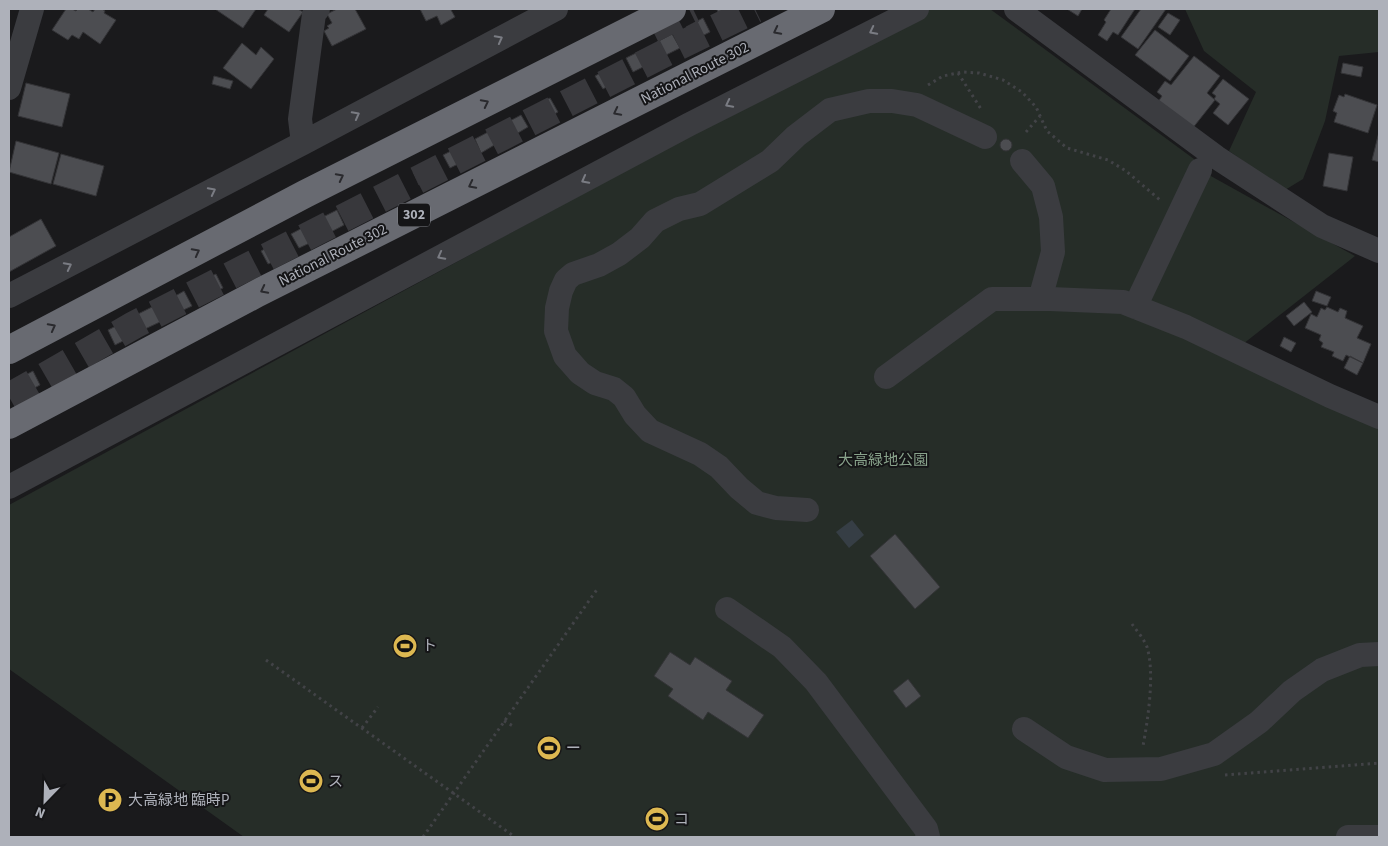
<svg xmlns="http://www.w3.org/2000/svg" width="1388" height="846" font-family="'Source Sans 3','Noto Sans JP',sans-serif">
<style>
.green{fill:#262d28}
.water{fill:#363e45}
.building{fill:#4c4d51;stroke:#343437}
.lines{fill:none;stroke-linecap:round;stroke-linejoin:round}
.highway-tunnel{stroke:#38383c;stroke-width:28;stroke-dasharray:28 14;stroke-linecap:butt}
.path{stroke:#424347;stroke-width:3;stroke-dasharray:2.5 4;stroke-linecap:butt}
.minor{stroke:#3b3c40;stroke-width:24}
.highway{stroke:#686a71;stroke-width:28}
.oneway{stroke:#2a2a2e}
.oneway2{stroke:#7a7c83}
.labels{text-anchor:middle;dominant-baseline:central;stroke-width:4;stroke-linejoin:round;paint-order:stroke}
.shield{fill:#151517;stroke:#808289;stroke-width:1}
.shield-label{font-size:14px;font-weight:bold;fill:#aeb1ba}
.street-label{font-size:15px;fill:#aeb1ba;stroke:#151517}
.park-label{font-size:15px;fill:#88a28b;stroke:#151517}
.poi-label{font-size:15px;fill:#aeb1ba;stroke:#151517;text-anchor:start}
</style>
<rect width="100%" height="100%" fill="#1a1a1c"/>
<!-- green -->
<path class="green" d="M923 9H990L1194 159 1200 170 1355 256 1243 344 1379 408V837H244L9 669V505Z
M1185 9H1379V52L1339 56 1325 121 1303 179 1285 190 1229 151 1256 92 1204 51Z"/>
<!-- water -->
<path class="water" d="M852 520 864 535 849 548 836 532Z"/>
<!-- building -->
<path class="building" d="M66 9H72L76 11 78 9H88L93 12 95 9H102L105 11 104 13 116 20 100 44 83 32 79 39 72 35 68 40 52 30Z
M215 9H256L243 28Z
M268 9H298L303 12 289 32 264 15Z
M337 9H355L366 29 332 46 324 31 329 28 327 26 332 23 327 14Z
M420 9H454L451 10 455 17 441 25 437 16 426 21Z
M720 9H736L740 16 724 24 717 10Z
M1067 9H1082L1078 16Z
M1111 9H1135L1118 35 1113 32 1107 41 1098 35 1106 22 1104 20Z
M1141 9H1166L1138 49 1121 37Z
M1168 13 1180 20 1170 35 1158 27Z
M703 18 710 32 694 40 686 27Z
M1155 30 1189 56 1170 81 1135 55Z
M672 34 680 48 664 56 657 42Z
M242 43 256 55 261 47 274 59 251 89 223 68Z
M642 50 649 64 633 72 626 58Z
M1194 56 1220 76 1207 93 1215 100 1192 129 1158 102 1162 96 1157 92 1165 81 1171 85Z
M1343 63 1363 67 1361 77 1341 73Z
M611 67 618 80 603 89 595 76Z
M214 76 233 81 230 89 212 84Z
M1223 79 1249 99 1228 125 1213 113 1220 104 1214 99 1216 96 1212 93Z
M580 82 588 96 573 104 565 90Z
M26 83 70 94 62 127 18 116Z
M1345 94 1377 105 1368 133 1334 122 1337 113 1333 111 1339 95 1344 97Z
M550 98 558 112 542 121 534 106Z
M521 115 528 127 511 137 504 124Z
M490 131 496 144 481 153 475 139Z
M1379 132V162L1372 160Z
M1000 145a6 6 0 1 1 12 0a6 6 0 1 1-12 0Z
M16 141 59 153 51 184 9 172Z
M459 147 466 160 450 168 443 155Z
M1329 153 1353 157 1347 191 1323 186Z
M61 154 104 166 96 196 53 184Z
M429 163 436 177 419 185 413 172Z
M399 180 405 192 389 200 383 187Z
M337 210 344 225 329 233 321 218Z
M41 219 56 246 9 272V237Z
M306 226 314 241 299 248 291 234Z
M277 242 284 257 268 264 261 251Z
M246 258 253 273 238 281 230 267Z
M216 274 223 288 207 296 200 282Z
M184 291 192 306 177 313 170 299Z
M1316 291 1331 297 1327 306 1312 301Z
M1304 302 1312 312 1294 326 1286 316Z
M154 306 162 321 145 329 138 314Z
M1327 307 1338 312 1340 308 1347 311 1345 318 1363 326 1357 338 1371 344 1363 363 1346 355 1343 361 1332 356 1334 352 1321 347 1323 343 1319 340 1321 335 1305 328 1311 314 1317 317 1321 308 1325 310Z
M124 322 131 337 115 345 108 330Z
M1284 337 1296 343 1291 352 1280 346Z
M94 338 101 353 86 360 78 346Z
M64 354 71 369 54 376 47 361Z
M1350 356 1363 363 1357 375 1344 368Z
M33 371 40 385 23 394 16 380Z
M895 534 940 587 915 609 870 556Z
M670 652 690 665 695 657 732 681 726 690 764 715 748 738 708 712 703 720 668 696 673 689 654 676Z
M908 679 921 696 906 708 893 691Z"/>
<g class="lines">
<!-- highway-tunnel -->
<path class="highway-tunnel" d="M652 29 693 9
M9 397 134 325 673 49 755 9"/>
<!-- path -->
<path class="path" d="M958 73 981 109
M928 85 943 76 963 72 979 73 1003 80 1022 92 1036 107 1047 131 1067 148 1108 160 1126 171 1160 200
M1026 132 1040 116
M1132 624C1137 631 1144 639 1147 647 1155 673 1148 719 1143 746
M266 660 515 837
M504 721 515 727
M362 728 378 707
M1225 775 1379 763
M423 837 598 588"/>
<!-- minor -->
<path class="minor" d="M1016 9 1216 157 1322 226 1379 251
M9 88 32 9
M303 143 300 119 314 14 318 9
M1022 161 1043 186 1051 217 1053 252 1040 299
M9 296 303 143 556 9
M1135 307 1200 170
M886 377 992 299H1050L1123 302 1186 327 1330 396 1379 417
M9 487 688 125 917 9
M807 510 776 508 757 503 739 488 719 467 700 454 650 431 635 415 624 397 614 389 595 383 580 373 565 356 556 331 557 308 561 291 566 280 573 274 599 265 619 254 640 238 655 221 679 209 700 204 770 161 796 136 830 110 869 101H892L917 105 985 137
M727 609 782 647 816 682 926 829 928 837
M1024 729 1066 757 1105 770 1161 769 1214 754 1259 722 1292 691 1322 670 1360 655 1379 654
M1348 837H1379"/>
<!-- highway -->
<path class="highway" d="M9 350 305 194 672 9
M9 425 256 294 821 9"/>
</g>
<!-- one-way arrows -->
<defs><path id="oneway-chevron" d="M-2-3.5L2.5 0L-2 3.5" fill="none" stroke-width="1.6" stroke-linecap="round" stroke-linejoin="round" transform="scale(1.25)"/></defs>
<g class="oneway">
<use href="#oneway-chevron" transform="translate(777 31) rotate(153)"/>
<use href="#oneway-chevron" transform="translate(485 103) rotate(-27)"/>
<use href="#oneway-chevron" transform="translate(617 112) rotate(153)"/>
<use href="#oneway-chevron" transform="translate(340 177) rotate(-27)"/>
<use href="#oneway-chevron" transform="translate(472 185) rotate(153)"/>
<use href="#oneway-chevron" transform="translate(196 252) rotate(-28)"/>
<use href="#oneway-chevron" transform="translate(264 290) rotate(153)"/>
<use href="#oneway-chevron" transform="translate(52 327) rotate(-28)"/>
</g>
<g class="oneway2">
<use href="#oneway-chevron" transform="translate(873 31) rotate(153)"/>
<use href="#oneway-chevron" transform="translate(499 39) rotate(-28)"/>
<use href="#oneway-chevron" transform="translate(729 104) rotate(153)"/>
<use href="#oneway-chevron" transform="translate(356 115) rotate(-28)"/>
<use href="#oneway-chevron" transform="translate(585 180) rotate(152)"/>
<use href="#oneway-chevron" transform="translate(212 191) rotate(-27)"/>
<use href="#oneway-chevron" transform="translate(441 256) rotate(152)"/>
<use href="#oneway-chevron" transform="translate(68 266) rotate(-27)"/>
</g>
<!-- icons -->
<defs>
<symbol id="stadium-disc" viewBox="-11 -11 22 22"><circle r="9.5" fill="#ddb851" stroke="#151517"/><path d="M0-5a6.5 5 0 1 0 0 10a6.5 5 0 1 0 0-10ZM-3.5-1.8h7v3.6h-7Z" fill="#111"/></symbol>
<symbol id="parking-disc" viewBox="-11 -11 22 22"><circle r="9.5" fill="#ddb851" stroke="#151517"/><path d="M-3.5-5.5H1a3.5 3.5 0 0 1 0 7H-1V5.5H-3.5ZM-1-3.4V-.6H.8a1.4 1.4 0 0 0 0-2.8Z" fill="#111"/></symbol>
</defs>
<g fill-rule="evenodd">
<use href="#stadium-disc" x="391" y="632" width="28" height="28"/>
<use href="#stadium-disc" x="535" y="734" width="28" height="28"/>
<use href="#stadium-disc" x="297" y="767" width="28" height="28"/>
<use href="#parking-disc" x="96" y="786" width="28" height="28"/>
<use href="#stadium-disc" x="643" y="805" width="28" height="28"/>
</g>
<g class="labels">
<!-- shield labels -->
<rect class="shield" x="398" y="203.5" width="32" height="23" rx="4"/>
<g class="shield-label">
<text x="414" y="215">302</text>
</g>
<!-- street labels -->
<g class="street-label">
<text transform="translate(695 73) rotate(-27)">National Route 302</text>
<text transform="translate(333 255) rotate(-27)">National Route 302</text>
</g>
<!-- park labels -->
<g class="park-label">
<text x="883" y="460">大高緑地公園</text>
</g>
<!-- poi labels -->
<g class="poi-label">
<text x="422" y="646">ト</text>
<text x="566" y="748">ー</text>
<text x="328" y="781">ス</text>
<text x="128" y="800">大高緑地 臨時P</text>
<text x="674" y="819">コ</text>
</g>
</g>
<!-- border -->
<rect width="1388" height="846" fill="none" stroke="#aeb1ba" stroke-width="20"/>
<!-- north arrow -->
<g transform="translate(45 801) rotate(203)" stroke="#151517" stroke-width="4" paint-order="stroke">
<path d="M0-4L9 19L0 12L-9 19Z" fill="#aeb1ba"/>
<text y="-8" font-size="14" font-weight="bold" text-anchor="middle" fill="#aeb1ba">N</text>
</g>
</svg>
